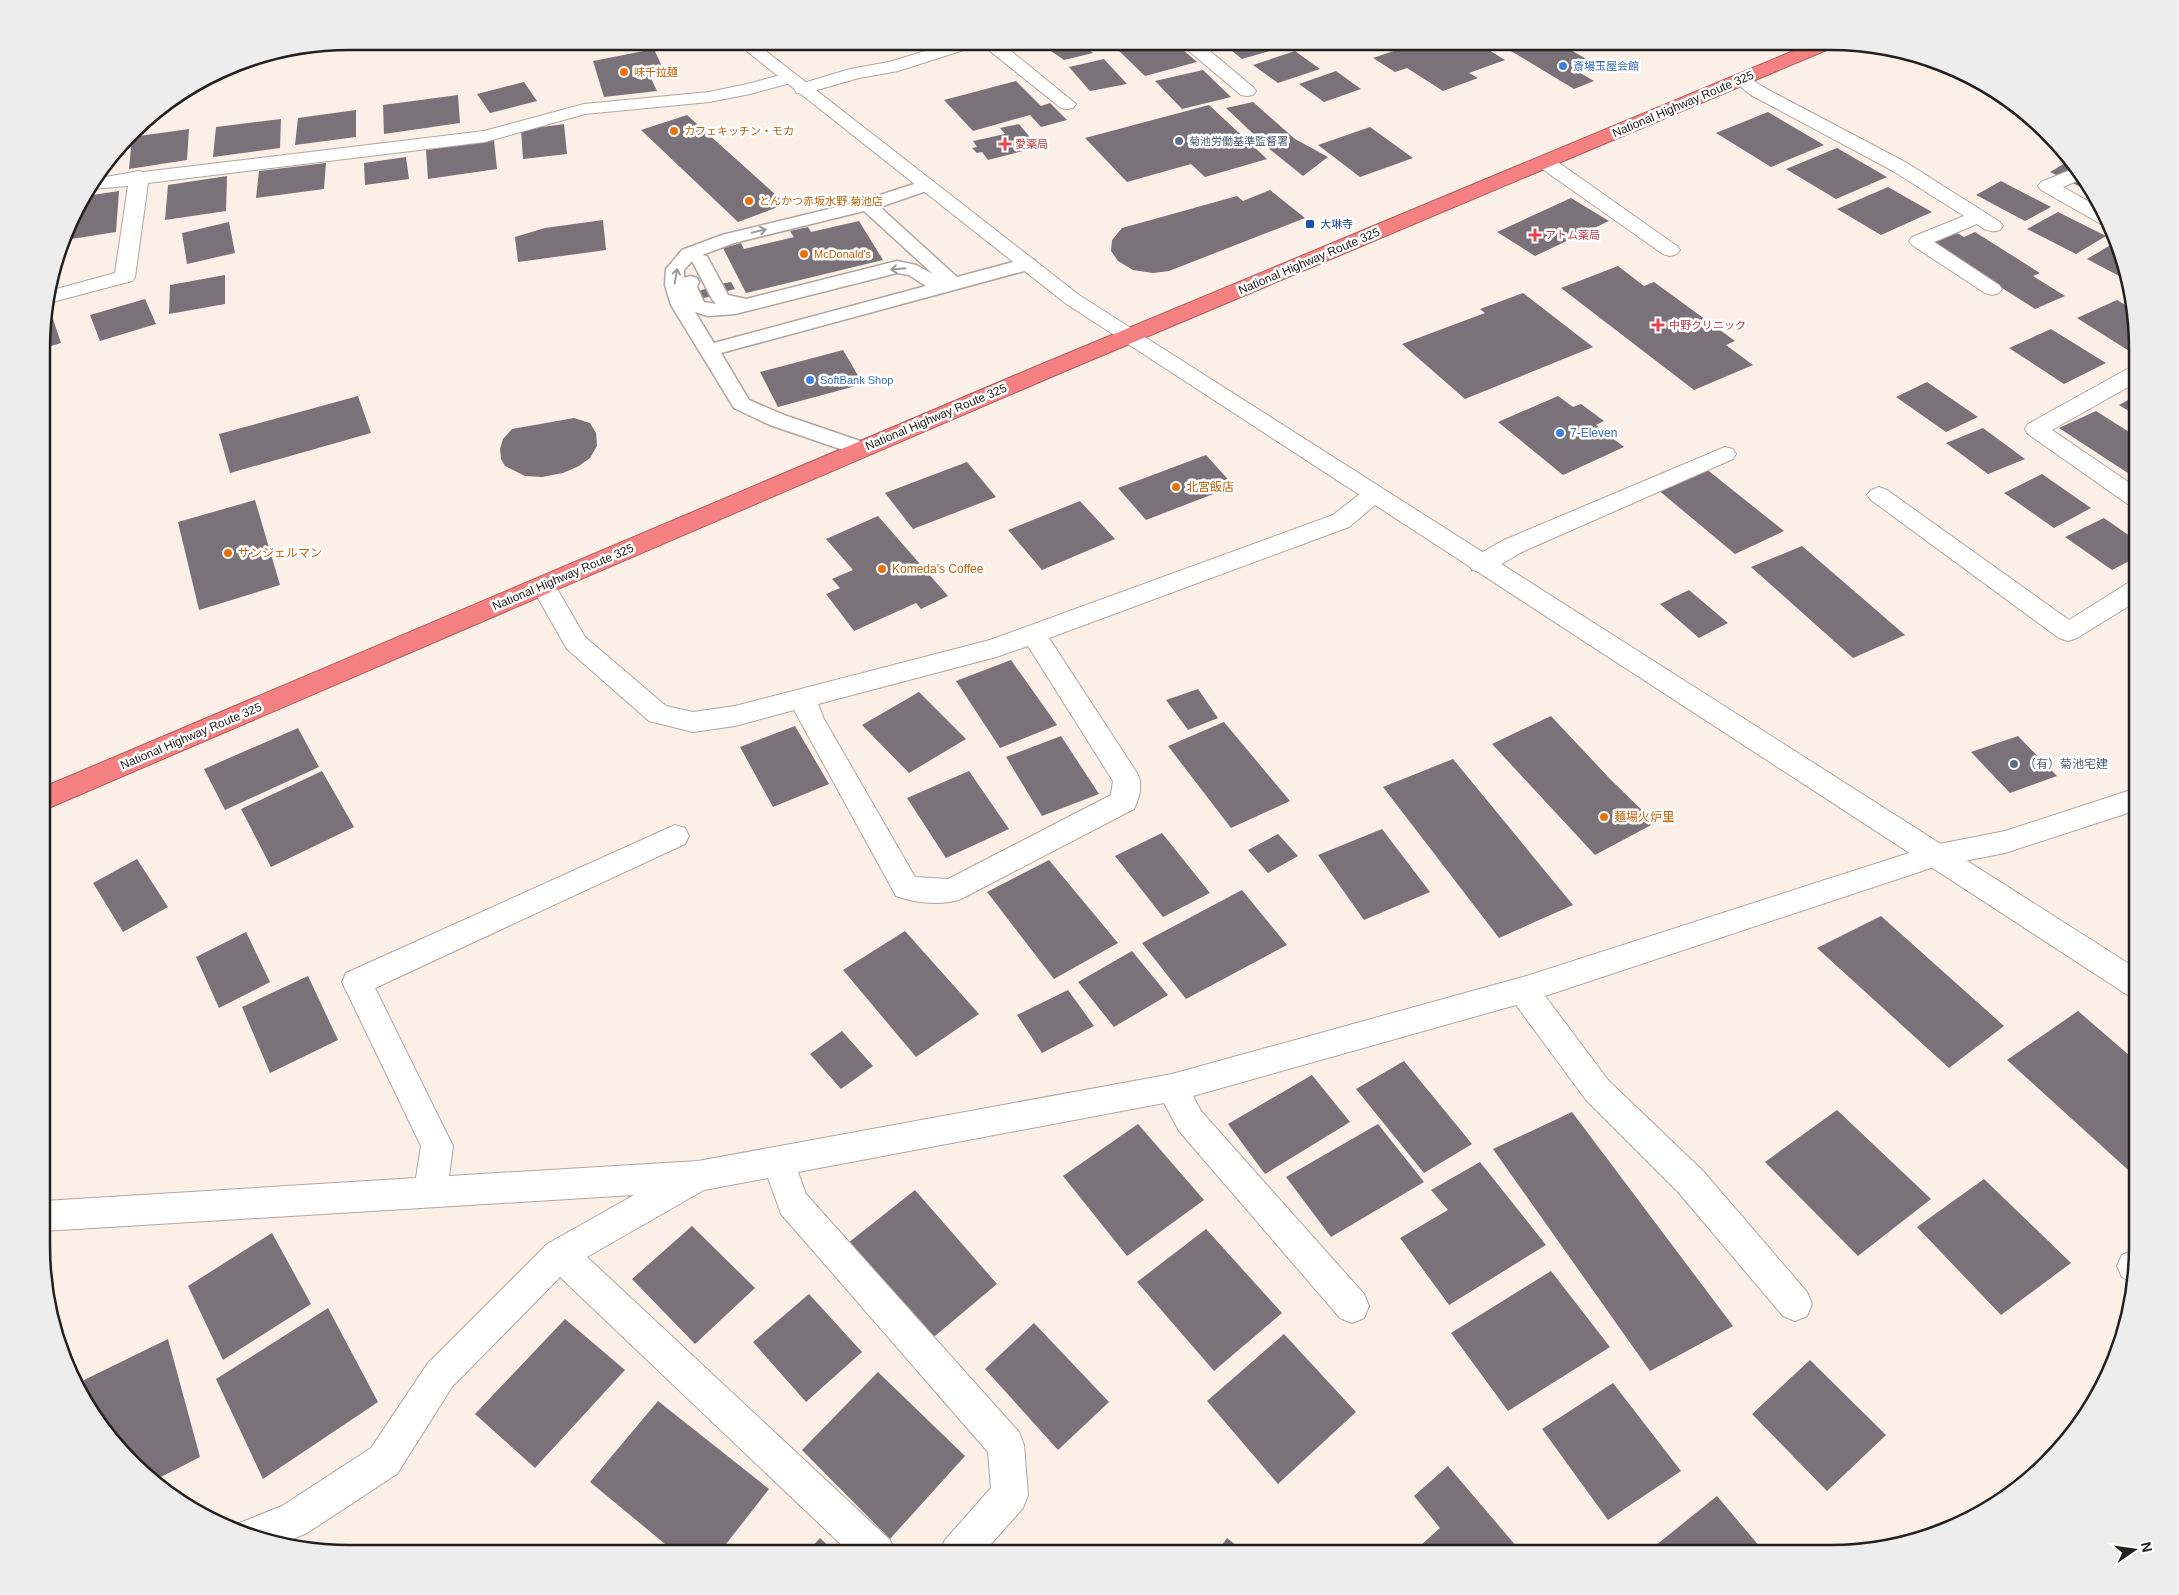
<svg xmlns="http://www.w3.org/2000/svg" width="2179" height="1595" font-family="Arial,'Noto Sans JP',sans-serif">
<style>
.building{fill:#7b7179}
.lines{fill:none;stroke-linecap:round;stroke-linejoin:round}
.lane-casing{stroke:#b0a69f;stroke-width:3}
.street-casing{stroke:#b0a69f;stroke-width:2}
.secondary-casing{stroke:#b0a69f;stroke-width:2}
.highway-casing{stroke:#ac5e5f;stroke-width:2}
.lane{fill:#fff;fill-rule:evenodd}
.street{fill:#fff;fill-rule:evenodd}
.secondary{fill:#fff;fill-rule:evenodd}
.highway{fill:#f58082;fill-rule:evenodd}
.oneway{stroke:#9c9b99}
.shop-dot{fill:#3f7fe0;stroke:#fff;stroke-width:2}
.food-dot{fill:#e8710a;stroke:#fff;stroke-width:2}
.service-dot{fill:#5c6f8a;stroke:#fff;stroke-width:2}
.health-dot{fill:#e0444e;stroke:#fff;stroke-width:2}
.transit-dot{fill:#1a4fb4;stroke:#fff;stroke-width:2}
.labels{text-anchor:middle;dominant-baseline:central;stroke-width:5;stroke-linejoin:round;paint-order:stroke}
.far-shop-label{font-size:11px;fill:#366cbe;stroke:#fff;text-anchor:start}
.far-food-label{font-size:11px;fill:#c56008;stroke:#fff;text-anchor:start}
.far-service-label{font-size:11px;fill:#4e5e75;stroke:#fff;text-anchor:start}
.far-health-label{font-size:11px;fill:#be3a42;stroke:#fff;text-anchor:start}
.far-transit-label{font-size:11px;fill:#164399;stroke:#fff;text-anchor:start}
.street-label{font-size:12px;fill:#24201d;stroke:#fff}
.shop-label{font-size:12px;fill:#366cbe;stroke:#fff;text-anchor:start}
.food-label{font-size:12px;fill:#c56008;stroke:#fff;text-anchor:start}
.service-label{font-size:12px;fill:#4e5e75;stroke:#fff;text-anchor:start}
.rim{fill:none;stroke:#24201d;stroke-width:2.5}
</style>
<rect width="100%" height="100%" fill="#fbf0e8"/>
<!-- building -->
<path class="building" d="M1038 42H1080L1093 53 1064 60Z
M1152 42H1174L1197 62 1145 76 1118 50Z
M1221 42H1282L1287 46 1242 59Z
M1420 42H1430L1444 51 1470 42H1476L1505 60 1469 73 1478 78 1443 91 1407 68 1395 72 1373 58Z
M1496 42H1557L1595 64 1577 71 1594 81 1574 89Z
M654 49 663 69 648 72 657 91 604 97 593 61Z
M1295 51 1320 69 1278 83 1253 65Z
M1104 59 1127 84 1090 91 1069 67Z
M1203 70 1231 97 1182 109 1155 81Z
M1336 71 1361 89 1324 102 1299 84Z
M1016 81 1041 106 1050 103 1067 120 1041 127 1030 115 973 131 944 100Z
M524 82 537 101 490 113 477 94Z
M458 95 460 123 384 134 383 105Z
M1253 102 1295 139 1328 157 1303 176 1267 147 1226 108Z
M1209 105 1267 159 1205 177 1191 164 1127 182 1085 138Z
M356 110V137L295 145 298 118Z
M1768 112 1824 145 1771 167 1716 133Z
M687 115 786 204 738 222 641 130Z
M281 119 280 148 213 157 216 127Z
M564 124 567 154 523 159 521 130Z
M1019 124 1038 147 988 160 982 152 977 153 972 148 977 147 973 141 1005 134 1000 128Z
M1370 127 1413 158 1360 177 1318 145Z
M189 129 187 160 129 169 132 137Z
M494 140 497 169 428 179 426 150Z
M1837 148 1887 177 1836 199 1786 169Z
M406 157 409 179 365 185 364 163Z
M2072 159 2074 161 2093 193 2050 172Z
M326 163 324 189 256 198 259 171Z
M227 176 226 211 165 220 168 185Z
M2001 181 2051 207 2025 221 1976 195Z
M1888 187 1932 212 1881 235 1837 209Z
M1270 190 1305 218 1169 271 1153 273 1133 270 1118 261 1111 251 1112 240 1122 228 1237 196 1243 201Z
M119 191 116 232 65 240 73 213 86 196Z
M1571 198 1609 221 1535 256 1497 232Z
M2058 212 2106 236 2076 254 2027 229Z
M603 220 606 250 518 262 515 237 545 228Z
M859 221 883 260 746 293 723 248 741 243 744 249 794 237 790 231 808 227 811 232Z
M229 222 235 253 187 264 182 233Z
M1975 232 2040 273 2033 276 2065 296 2035 309 1983 276 1920 247 1957 233 1964 237Z
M2114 243 2123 278 2087 259Z
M1618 266 1644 286 1654 282 1735 341 1726 345 1753 365 1694 390 1561 288Z
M225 275V304L169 314 170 285Z
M731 282 735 289 724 292 720 284Z
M708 288 712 296 700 299 696 292Z
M1523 293 1593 347 1465 399 1402 344 1485 313 1480 309Z
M145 299 156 324 100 341 90 315Z
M2117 300 2132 309 2137 329V356L2077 318Z
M50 310 61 343 44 348V312Z
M2051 329 2106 363 2064 384 2009 348Z
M843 350 863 384 778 407 760 372Z
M1927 382 1978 417 1946 432 1896 397Z
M2137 395V416L2119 405Z
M358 396 371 433 230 473 219 434Z
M1558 396 1573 407 1581 404 1604 421 1596 425 1624 447 1563 475 1498 422Z
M2096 411 2137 437V479L2059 428Z
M574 418 590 423 596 433 597 446 590 458 579 466 563 473 542 477 525 476 505 466 501 459 500 449 503 439 512 429Z
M1983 428 2025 459 1988 474 1946 443Z
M1206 455 1234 486 1146 520 1118 488Z
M967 462 996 497 913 529 885 493Z
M1705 468 1784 531 1735 554 1657 489Z
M2042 474 2091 508 2054 528 2004 493Z
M255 500 280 585 199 610 178 522Z
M1080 501 1115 539 1042 570 1008 530Z
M878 516 948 596 921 609 916 603 854 631 826 594 840 588 832 579 853 570 826 539Z
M2104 518 2137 541V557L2112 570 2065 537Z
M1802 546 1905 635 1853 658 1751 567Z
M1689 590 1728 623 1699 638 1660 604Z
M1011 660 1057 725 1000 748 956 681Z
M1198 689 1218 718 1188 730 1166 700Z
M919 692 966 739 909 773 862 725Z
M1551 716 1611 780 1655 823 1595 855 1492 744Z
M1224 722 1290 801 1231 828 1168 746Z
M795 726 829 784 773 807 740 747Z
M298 728 319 767 225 810 204 769Z
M1061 736 1099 794 1042 816 1006 757Z
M2018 736 2057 776 2010 793 1971 752Z
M1453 759 1573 905 1499 938 1383 787Z
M322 771 354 827 271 867 241 809Z
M969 771 1009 829 946 858 907 798Z
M1382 829 1430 892 1364 920 1318 855Z
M1162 833 1210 893 1163 917 1115 856Z
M1278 834 1298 856 1268 873 1248 850Z
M137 859 168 907 123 932 93 883Z
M1049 860 1118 943 1054 979 987 892Z
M1242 890 1287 945 1186 999 1142 943Z
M1881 916 2004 1026 1949 1068 1817 948Z
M905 931 979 1014 916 1057 843 970Z
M246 932 270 982 219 1008 196 957Z
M1132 951 1168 995 1114 1027 1078 982Z
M308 976 338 1040 270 1073 242 1007Z
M1068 990 1094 1026 1042 1053 1017 1015Z
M2078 1011 2137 1062V1178L2007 1060Z
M842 1031 873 1066 841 1089 810 1054Z
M1404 1061 1472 1144 1424 1173 1356 1089Z
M1312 1075 1350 1122 1265 1174 1228 1124Z
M1837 1110 1931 1199 1858 1256 1765 1162Z
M1572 1112 1733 1326 1650 1371 1493 1149Z
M1138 1124 1204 1200 1127 1256 1063 1176Z
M1378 1124 1424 1182 1331 1237 1286 1177Z
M1480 1162 1546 1245 1449 1305 1400 1238 1448 1210 1431 1190Z
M1984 1179 2071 1263 2001 1315 1917 1227Z
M915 1190 997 1284 929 1341 848 1243Z
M692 1226 755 1288 695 1344 632 1279Z
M1206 1229 1282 1313 1214 1371 1137 1282Z
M272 1233 311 1304 223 1360 188 1286Z
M1551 1271 1610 1347 1508 1411 1451 1333Z
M809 1294 862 1352 806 1402 753 1342Z
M328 1308 378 1402 263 1479 216 1379Z
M565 1319 625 1370 535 1468 475 1414Z
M1034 1323 1109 1402 1058 1450 985 1369Z
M1284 1334 1356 1412 1278 1484 1207 1401Z
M168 1339 200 1457 153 1481 90 1409 84 1380Z
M1810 1360 1886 1435 1827 1491 1752 1414Z
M878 1372 965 1456 890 1539 802 1450Z
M1613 1383 1681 1471 1608 1520 1542 1429Z
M658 1401 769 1489 719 1553H676L590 1482Z
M1448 1466 1523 1554H1411L1440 1528 1414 1496Z
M1717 1496 1766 1554H1645Z
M820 1538 836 1553H806Z
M1227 1538 1246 1553H1216Z"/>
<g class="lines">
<defs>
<path id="lane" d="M926 180 932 181 935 185 932 189 880 207 957 277 1028 258 1035 260 1037 264 1035 268 721 353 749 400 784 415 869 444 872 449 869 454 862 456 855 454 770 425 734 408 671 305 665 285 666 269 682 250 722 235 862 201ZM864 211 933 274 916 265 897 261 746 299 728 295 709 260 707 256 702 255 734 243ZM692 261 712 299 716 304 704 302 697 287 699 282 697 278 690 276 684 278V270ZM897 273 909 275 926 286 714 343 695 312 708 316 735 314Z"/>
<path id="street" d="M955 42H1000L1076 104 1073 108 1067 109 1061 108 985 47 970 48 898 71 859 78 803 94 797 93 794 89 797 85 850 69 889 62Z
M1181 42H1199L1253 87 1256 91 1253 95 1247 96 1241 95 1183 46Z
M788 73 794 74 797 78 794 82 750 94 709 102 585 114 485 142 148 183 135 277 132 281 45 304 49 291 115 273 128 186 91 189 100 178 139 171 143 172 484 131 584 104 709 92 747 84Z
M1741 75 1747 76 1763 87 1907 163 2000 222 2003 226 2000 230C1990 233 1985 230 1977 224L1934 242 1999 285 2002 289 1999 293 1992 295 1985 293 1912 245 1909 241 1912 237 1964 216 1893 171 1751 95 1732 80 1735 76Z
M1545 156 1552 158 1677 246 1680 250 1677 254 1670 256 1663 254 1538 166 1536 162 1538 158Z
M2078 167 2084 178 2063 187 2104 210 2109 226 2101 224 2041 190 2038 186 2041 182Z
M2137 366V382L2052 430 2137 488V507L2129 505 2028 434 2025 429 2028 424 2129 368Z
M1725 447 1733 449 1736 454 1733 459 1522 552C1507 560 1490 575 1472 570L1469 564 1472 558 1504 540Z
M1373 487 1381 490 1385 495 1381 500 1349 527 1049 638 1137 773C1143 784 1140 797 1134 809L961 899C942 906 915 903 896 896L794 710 735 726 693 732 649 721 567 649 531 586 534 580 543 577 552 580 585 637 666 706 693 712 735 706 990 640 1333 515 1365 490ZM1028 646 1113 781 1111 795 948 879 915 877 824 719 818 704 996 657Z
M1879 487 1887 490 2069 620 2128 583 2137 580V601L2077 638 2068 641 2059 638 1871 500 1867 495 1871 490Z
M2137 788V810L2005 853 1934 867 1545 996 1608 1080 1703 1171 1807 1292 1812 1304 1807 1316 1795 1321 1783 1316 1679 1193 1586 1100 1516 1005 1193 1096 1201 1111 1364 1294 1369 1306 1364 1318 1352 1323 1340 1318 1179 1131 1164 1103 798 1172 806 1194 1019 1432 1024 1445 1028 1495 1023 1508 983 1553H939L945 1540 991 1488 988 1452 781 1214 768 1178 704 1190 587 1257 890 1540 896 1553H850L560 1277 452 1387 397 1474 307 1533 281 1544 250 1537 235 1529 237 1524 282 1506 371 1448 428 1363 547 1244 634 1195 44 1231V1201L416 1178 421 1146 342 982 346 973 675 825 685 828 689 836 685 844 375 988 453 1146 449 1176 698 1161 1172 1074 1523 977 1934 845 2005 831Z
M2134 1250 2137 1251V1266L2134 1284 2122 1277 2117 1266 2122 1255Z"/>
<path id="secondary" d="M734 41H753L1079 295 1137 332 2137 969V998L2126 994 1065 303Z"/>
<path id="highway" d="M1815 42H1839L1836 46 1051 377 44 810V787L1035 367Z"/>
</defs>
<!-- lane casing -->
<use href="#lane" class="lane-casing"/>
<!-- street casing -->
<use href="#street" class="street-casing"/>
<!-- secondary casing -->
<use href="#secondary" class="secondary-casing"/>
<!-- highway casing -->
<use href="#highway" class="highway-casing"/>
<!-- lane -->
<use href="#lane" class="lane"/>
<!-- street -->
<use href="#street" class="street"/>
<!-- secondary -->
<use href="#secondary" class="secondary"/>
<!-- highway -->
<use href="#highway" class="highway"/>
</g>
<!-- one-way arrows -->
<defs><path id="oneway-shaft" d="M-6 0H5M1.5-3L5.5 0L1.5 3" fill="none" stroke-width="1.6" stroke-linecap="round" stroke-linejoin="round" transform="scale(1.25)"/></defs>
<g class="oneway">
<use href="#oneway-shaft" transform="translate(759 231) rotate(-14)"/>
<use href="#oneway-shaft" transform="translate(898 269) rotate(175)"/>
<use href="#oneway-shaft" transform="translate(676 276) rotate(-80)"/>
</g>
<!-- markers -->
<g class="shop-dot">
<circle cx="1563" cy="66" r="5"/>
<circle cx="810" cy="380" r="5"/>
<circle cx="1560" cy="433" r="5"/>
</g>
<g class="food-dot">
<circle cx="624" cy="72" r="5"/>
<circle cx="674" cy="131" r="5"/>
<circle cx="749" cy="201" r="5"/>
<circle cx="804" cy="254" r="5"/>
<circle cx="1176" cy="487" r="5"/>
<circle cx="228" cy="553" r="5"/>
<circle cx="882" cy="569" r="5"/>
<circle cx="1604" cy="817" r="5"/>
</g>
<g class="service-dot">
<circle cx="1179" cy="141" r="5"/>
<circle cx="2014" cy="764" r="5"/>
</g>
<g class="health-dot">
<path d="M1002.5 136.5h5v5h5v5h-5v5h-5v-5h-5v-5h5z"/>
<path d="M1532.5 227.5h5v5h5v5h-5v5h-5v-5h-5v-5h5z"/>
<path d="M1655.5 317.5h5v5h5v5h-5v5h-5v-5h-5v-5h5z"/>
</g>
<rect class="transit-dot" x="1305" y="219" width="10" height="10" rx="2.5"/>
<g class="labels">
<!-- far-shop labels -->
<g class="far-shop-label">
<text x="1573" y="66">斎場玉屋会館</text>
<text x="820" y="380">SoftBank Shop</text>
</g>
<!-- far-food labels -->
<g class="far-food-label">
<text x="634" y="72">味千拉麺</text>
<text x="684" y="131">カフェキッチン・モカ</text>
<text x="759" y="201">とんかつ赤坂水野 菊池店</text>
<text x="814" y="254">McDonald's</text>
</g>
<!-- far-service labels -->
<g class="far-service-label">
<text x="1189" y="141">菊池労働基準監督署</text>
</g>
<!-- far-health labels -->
<g class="far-health-label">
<text x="1015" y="144">愛薬局</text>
<text x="1545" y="235">アトム薬局</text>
<text x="1669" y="325">中野クリニック</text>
</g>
<!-- far-transit labels -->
<g class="far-transit-label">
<text x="1320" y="224">大琳寺</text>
</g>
<!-- street labels -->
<g class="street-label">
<text transform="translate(1683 104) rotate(-23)">National Highway Route 325</text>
<text transform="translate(1309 261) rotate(-23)">National Highway Route 325</text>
<text transform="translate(936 417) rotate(-23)">National Highway Route 325</text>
<text transform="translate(563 577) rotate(-23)">National Highway Route 325</text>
<text transform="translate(191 736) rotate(-23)">National Highway Route 325</text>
</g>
<!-- shop labels -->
<g class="shop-label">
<text x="1570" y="433">7-Eleven</text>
</g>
<!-- food labels -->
<g class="food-label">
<text x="1186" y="487">北宮飯店</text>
<text x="238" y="553">サンジェルマン</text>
<text x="892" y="569">Komeda's Coffee</text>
<text x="1614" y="817">麺場火炉里</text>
</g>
<!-- service labels -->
<g class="service-label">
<text x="2024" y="764">（有）菊池宅建</text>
</g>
</g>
<!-- crop -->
<path d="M0 0H2179V1595H0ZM349 50H1830A299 299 0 0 1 2129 349V1246A299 299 0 0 1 1830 1545H349A299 299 0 0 1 50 1246V349A299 299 0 0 1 349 50Z" fill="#ededed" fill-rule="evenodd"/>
<path class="rim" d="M349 50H1830A299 299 0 0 1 2129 349V1246A299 299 0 0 1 1830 1545H349A299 299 0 0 1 50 1246V349A299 299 0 0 1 349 50Z"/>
<!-- north arrow -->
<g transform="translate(2134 1550) rotate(77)" stroke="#ffffff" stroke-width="4" paint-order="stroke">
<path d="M0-4L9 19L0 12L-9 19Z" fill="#24201d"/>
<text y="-8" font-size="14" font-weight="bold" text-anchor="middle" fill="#24201d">N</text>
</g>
</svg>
